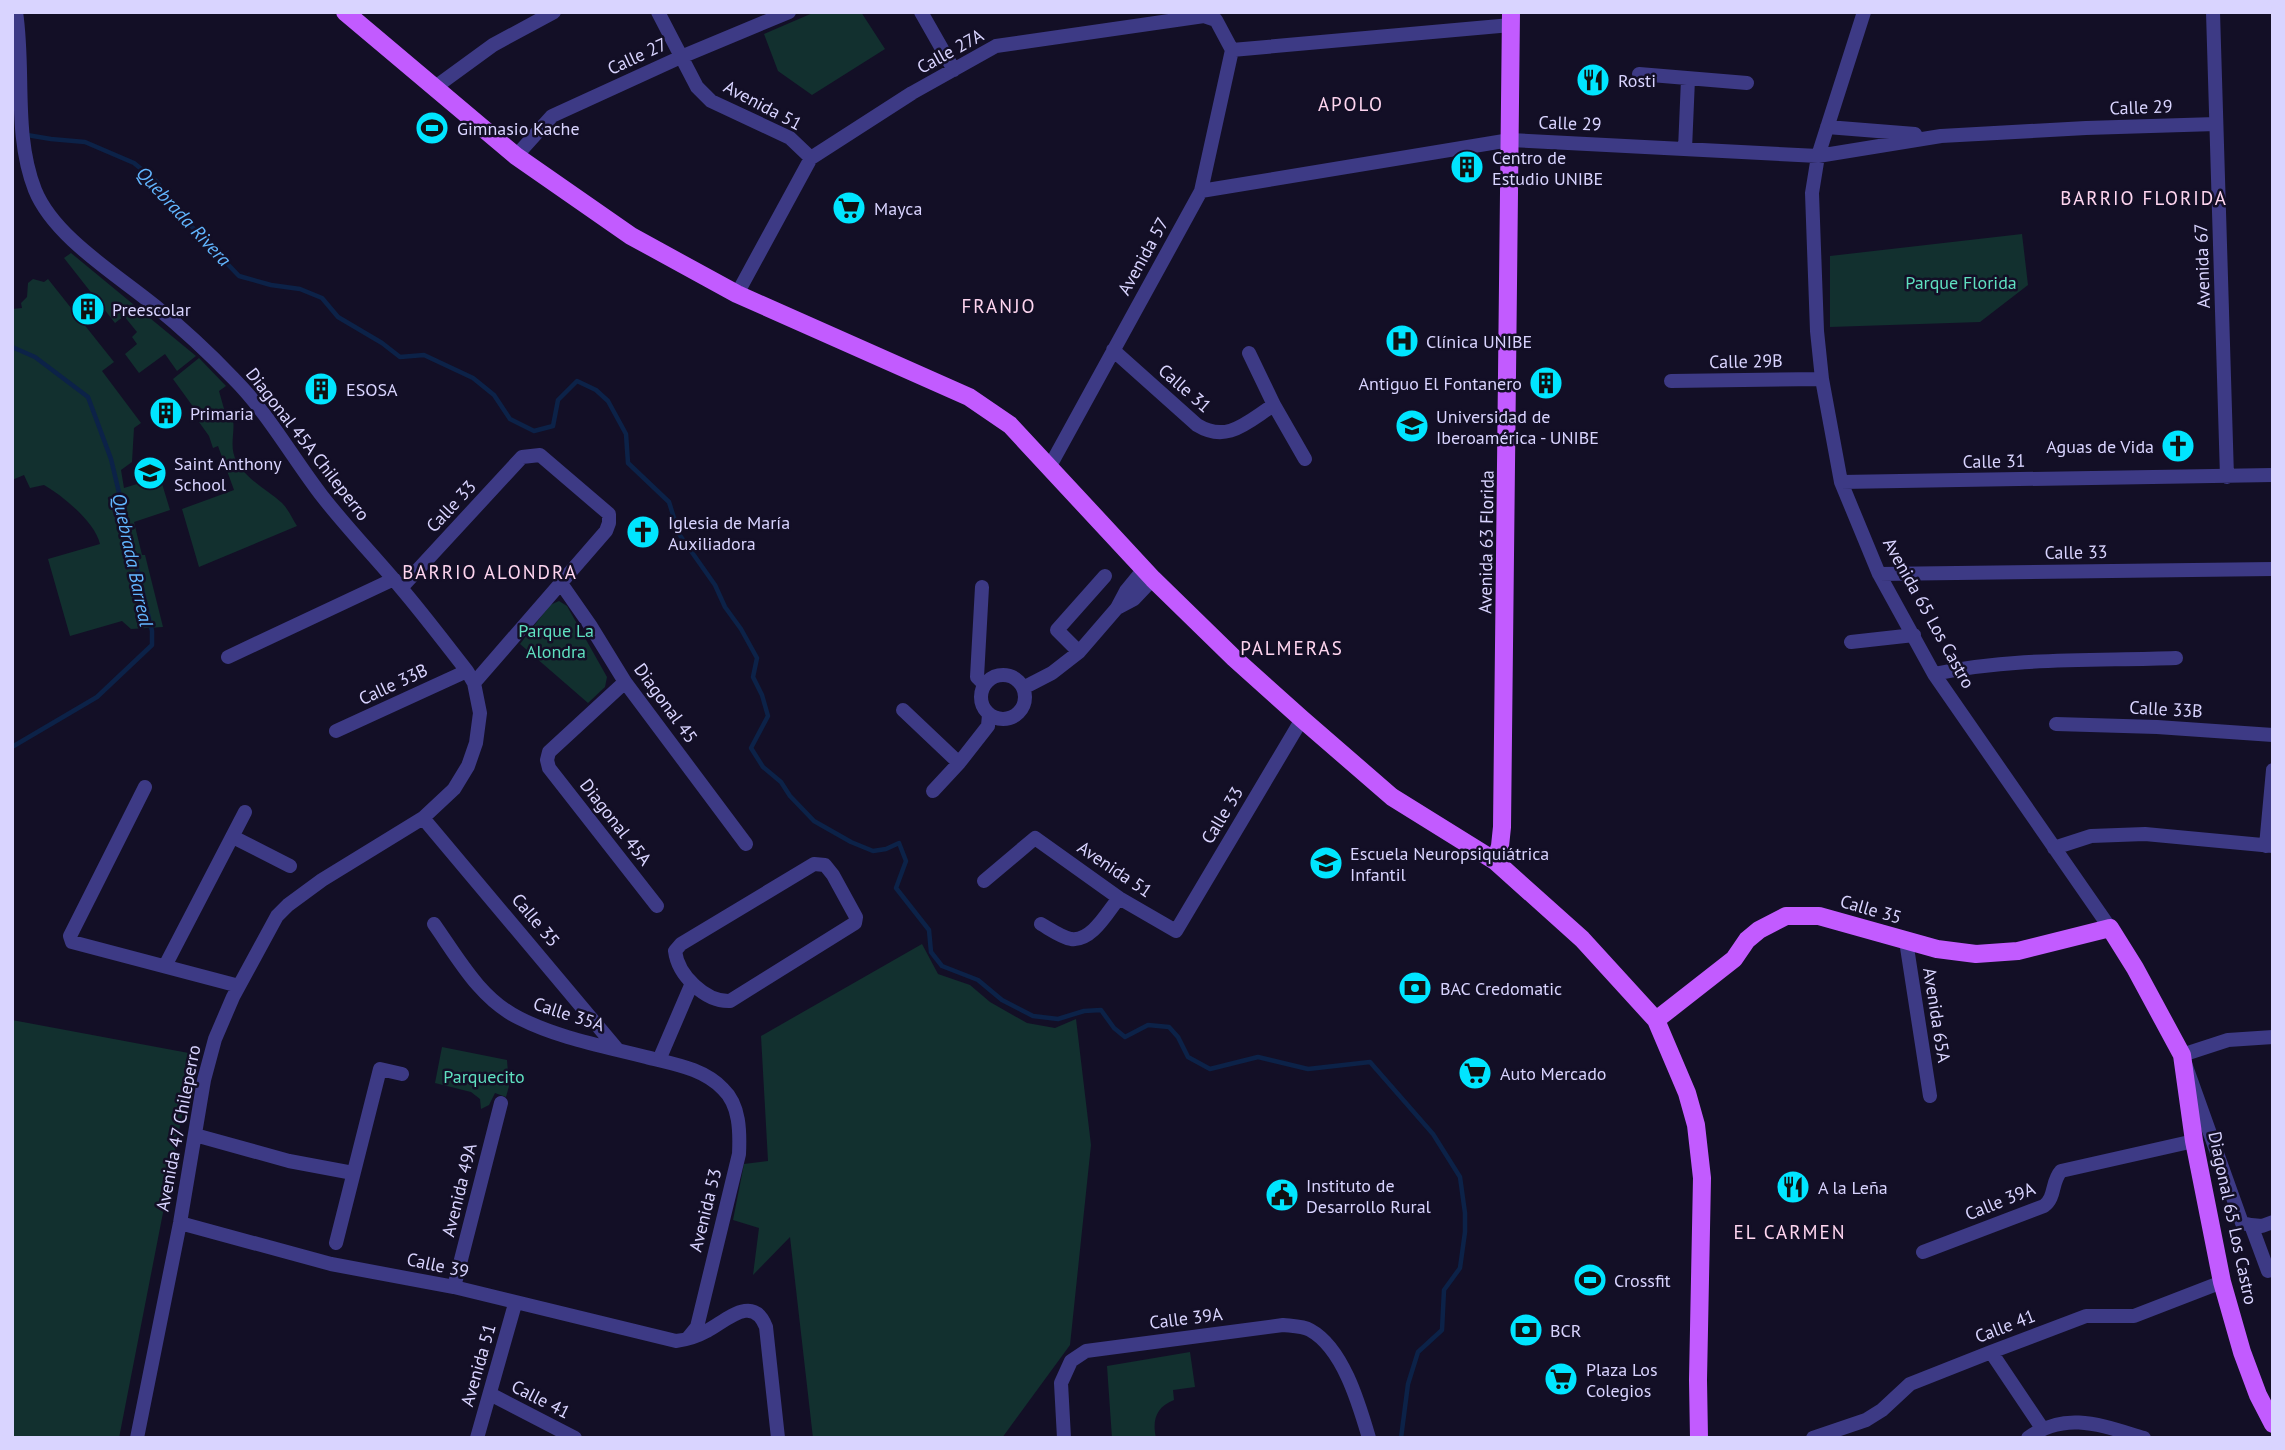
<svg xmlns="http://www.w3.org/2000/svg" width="2285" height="1450" font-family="'PT Sans',sans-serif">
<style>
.green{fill:#12302f}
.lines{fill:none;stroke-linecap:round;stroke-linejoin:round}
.stream{stroke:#0c2248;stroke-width:4.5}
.minor{stroke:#3d3a85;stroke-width:14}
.major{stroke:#c25bff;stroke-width:18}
.labels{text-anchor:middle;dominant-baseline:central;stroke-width:5;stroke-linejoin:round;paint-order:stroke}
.street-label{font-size:18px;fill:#d9d4ff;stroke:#130f26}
.poi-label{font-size:18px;fill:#d9d4ff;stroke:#130f26;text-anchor:start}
.park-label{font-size:18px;fill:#5fe0c0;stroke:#130f26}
.neighbourhood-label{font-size:19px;letter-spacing:2px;fill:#ffd6f0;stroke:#130f26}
.water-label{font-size:19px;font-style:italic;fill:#62b6ff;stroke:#130f26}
</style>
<rect width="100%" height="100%" fill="#130f26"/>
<!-- green -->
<path class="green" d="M815 12H861L885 49 812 95 778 71 764 34Z
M2022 234 2028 285 1980 322 1830 327V256Z
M71 253 196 356 177 371 165 354 139 373 125 354 137 344 132 337 137 332 124 316 115 323 64 258Z
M33 279 44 282 48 279 114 362 102 371 141 423 134 428 132 462 121 470 124 488 160 477 170 510 134 522 142 555H145L163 627 131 629 122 621 70 636 48 559 100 544C95 522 63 496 44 485L30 488 24 475 12 480V309L22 308 21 303 27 297 28 283Z
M199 358 226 386 219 391 226 416 231 414C238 428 227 445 237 462 248 481 267 489 282 503 288 509 292 518 297 526L199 567 182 509 234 490 218 446 213 448 209 436 199 422 202 419 173 379Z
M559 601 567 606 607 677 605 687 588 703 520 644 550 605Z
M922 944 938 974 970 985 990 1002 1027 1023 1055 1028 1076 1019 1091 1145 1070 1345 1002 1438H813L790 1237 753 1275 759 1228 733 1220 744 1164 768 1161 761 1036Z
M12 1020 194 1054 119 1438H12Z
M442 1047 507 1060 509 1086 506 1097 495 1093 489 1105 481 1109 480 1099 471 1092 435 1083Z
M1190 1352 1195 1387 1173 1390 1174 1400C1156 1407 1152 1420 1156 1438H1112L1107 1366Z"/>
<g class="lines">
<!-- stream -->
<path class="stream" d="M27 135 51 139 85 142 134 163 157 182 173 207 239 276 271 285 300 289 322 298 338 317 382 343 400 357 424 355 473 378 494 395 510 419 534 431 553 426 558 400 577 381 596 390 608 401 626 434 628 463 669 502 679 534 715 585 725 607 741 629 757 658 753 677 762 695 768 716 751 748 763 767 781 782 790 796 814 821 851 842 873 851 886 849 899 843 906 861 896 888 929 930 931 952 942 966 978 980 1002 1000 1033 1016 1058 1019 1084 1011 1101 1010 1114 1028 1125 1037 1148 1025 1169 1027 1178 1037 1188 1057 1210 1069 1258 1057 1308 1069 1370 1062 1433 1134 1460 1177 1465 1213V1232L1460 1268 1444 1290 1442 1330 1418 1352 1408 1384 1401 1438
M12 347 35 357 88 397 111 459 152 631V645L97 697 12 747"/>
<!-- minor -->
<path class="minor" d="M16 12C25 71 13 134 35 190 54 237 116 274 155 306 182 328 209 353 233 378 268 413 292 457 322 496 347 528 375 557 401 588 424 615 445 643 467 671L474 683 480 713 476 743 468 766 454 789 423 818 322 880 288 905 277 916 233 997 215 1039 204 1080 180 1223 137 1438
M658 12 697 87 711 101 790 138 811 158
M921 12 954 70
M1864 12 1818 156 1812 193 1817 331 1822 379 1841 482 1879 574 1934 674 2110 928
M2213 12 2227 477
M1232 50 1511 25
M1639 74 1747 83
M434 88 493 45 554 12
M1827 127 1915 134
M1685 149 1688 79
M516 156 552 116 681 57 789 12
M1201 191 1510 140 1818 156 1941 136 2086 128 2216 124
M737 294 811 158 912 93 996 46 1204 16 1216 20 1232 50
M1113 350 1197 425C1228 444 1248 421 1274 405
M1249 353 1274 405 1305 459
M1671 381 1822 379
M1050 466 1201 191 1232 50
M1841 482 2273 475
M1879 574 2273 569
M560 582 590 625 625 682 746 844
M982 587 977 677 984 684
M401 588 522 457 540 455 609 514V523L606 531 474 683
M1117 608 1134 599 1153 579
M1851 642 1914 635
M1079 652 1057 630 1105 576
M228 657 394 579
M1934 674C2014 657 2095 661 2176 658
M981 697a22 22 0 1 1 44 0a22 22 0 1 1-44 0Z
M625 682 549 752 547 760 549 768 657 906
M1023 688 1052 673 1079 652 1117 608 1126 591 1144 569
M903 710 959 763
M2056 724 2157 727 2273 735
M336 731 467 671
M145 787 70 936 72 942 239 986
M933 791 959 763 988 726 989 715
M423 818 617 1049
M233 837 290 866
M2266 846 2273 770
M2054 848 2091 836 2145 834 2273 846
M814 864 825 865 833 875 856 917 855 923 730 1001C705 1002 678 975 675 951L681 944Z
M984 881 1035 838 1119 898 1176 931 1302 719
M434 924C458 958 480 999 519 1018 558 1038 603 1046 646 1057 673 1064 703 1068 723 1089 740 1105 740 1132 739 1154L697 1327 688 1338
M1041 924C1050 929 1061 937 1071 939 1092 942 1108 911 1119 898
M1906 941 1930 1096
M165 966 245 812
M659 1060 692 983
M195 1135 289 1161 353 1173
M180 1223 331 1264 454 1287 676 1341C685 1340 698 1336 707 1331 726 1321 753 1293 766 1327L778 1438
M2251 1225 2262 1226 2273 1222
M336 1243 380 1069 402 1074
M1923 1252 2044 1206C2056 1197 2051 1182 2061 1171L2194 1141
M2268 1271 2251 1225 2242 1223 2182 1055 2228 1040 2273 1037
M454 1287 501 1103
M1991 1352 2042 1428
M490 1394 575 1438
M477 1438 515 1304
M1064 1438 1061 1383 1071 1361 1086 1351 1283 1325C1291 1326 1303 1326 1310 1330 1343 1348 1359 1404 1369 1438
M1813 1438 1866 1420 1882 1410 1910 1384 1991 1352 2086 1316H2134L2222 1282
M2028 1438C2066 1410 2103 1426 2144 1438"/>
<!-- major -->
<path class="major" d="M345 12 516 156 631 236 737 294 969 397 1010 425 1153 579 1234 658 1302 719 1392 797 1495 861 1582 939 1656 1020 1687 1093 1696 1125 1702 1178 1698 1380 1699 1438
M1495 861 1500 846 1502 827 1511 12
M1656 1020 1734 959 1747 940 1759 930 1786 916H1819L1937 949 1976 954 2018 951 2110 928 2135 968 2182 1055 2194 1141 2222 1282 2242 1352 2258 1395 2273 1424"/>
</g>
<!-- icons -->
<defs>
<symbol id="restaurant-disc" viewBox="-11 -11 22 22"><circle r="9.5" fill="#00e5ff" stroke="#130f26"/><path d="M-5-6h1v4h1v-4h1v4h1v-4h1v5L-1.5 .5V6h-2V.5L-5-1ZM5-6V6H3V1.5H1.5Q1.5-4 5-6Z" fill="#111"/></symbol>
<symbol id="stadium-disc" viewBox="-11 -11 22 22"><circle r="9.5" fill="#00e5ff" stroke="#130f26"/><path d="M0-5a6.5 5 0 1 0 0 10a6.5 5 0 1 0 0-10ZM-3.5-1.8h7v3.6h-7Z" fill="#111"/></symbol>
<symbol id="building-disc" viewBox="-11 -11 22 22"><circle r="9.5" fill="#00e5ff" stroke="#130f26"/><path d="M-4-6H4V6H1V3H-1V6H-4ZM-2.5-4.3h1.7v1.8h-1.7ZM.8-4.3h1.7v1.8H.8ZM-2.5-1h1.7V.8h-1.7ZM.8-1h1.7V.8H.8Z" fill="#111"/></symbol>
<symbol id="supermarket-disc" viewBox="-11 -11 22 22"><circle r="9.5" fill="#00e5ff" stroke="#130f26"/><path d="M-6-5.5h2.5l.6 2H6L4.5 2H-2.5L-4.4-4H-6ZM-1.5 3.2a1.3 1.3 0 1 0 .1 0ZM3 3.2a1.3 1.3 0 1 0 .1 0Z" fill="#111"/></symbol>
<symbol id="hospital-disc" viewBox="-11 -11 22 22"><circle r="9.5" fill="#00e5ff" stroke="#130f26"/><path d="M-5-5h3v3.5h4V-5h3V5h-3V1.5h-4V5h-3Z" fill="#111"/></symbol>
<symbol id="university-disc" viewBox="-11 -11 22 22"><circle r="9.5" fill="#00e5ff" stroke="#130f26"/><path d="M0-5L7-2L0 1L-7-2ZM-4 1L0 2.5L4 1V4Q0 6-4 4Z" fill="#111"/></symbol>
<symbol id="church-disc" viewBox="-11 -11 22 22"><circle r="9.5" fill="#00e5ff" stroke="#130f26"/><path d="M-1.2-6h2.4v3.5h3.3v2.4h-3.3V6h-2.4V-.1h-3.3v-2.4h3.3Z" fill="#111"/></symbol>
<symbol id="school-disc" viewBox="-11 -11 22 22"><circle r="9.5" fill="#00e5ff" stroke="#130f26"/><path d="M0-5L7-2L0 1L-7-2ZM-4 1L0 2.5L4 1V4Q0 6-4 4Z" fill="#111"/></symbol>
<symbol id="bank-disc" viewBox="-11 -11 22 22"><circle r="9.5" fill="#00e5ff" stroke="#130f26"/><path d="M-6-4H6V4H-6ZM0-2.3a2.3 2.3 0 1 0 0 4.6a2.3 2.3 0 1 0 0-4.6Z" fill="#111"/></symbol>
<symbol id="civic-disc" viewBox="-11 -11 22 22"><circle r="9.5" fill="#00e5ff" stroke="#130f26"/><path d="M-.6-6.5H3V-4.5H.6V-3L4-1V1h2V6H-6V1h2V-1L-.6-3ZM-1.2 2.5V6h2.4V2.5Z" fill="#111"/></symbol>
</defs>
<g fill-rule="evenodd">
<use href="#restaurant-disc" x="1574" y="61" width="38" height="38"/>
<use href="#stadium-disc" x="413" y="109" width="38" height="38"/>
<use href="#building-disc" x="1448" y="148" width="38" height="38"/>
<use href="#supermarket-disc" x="830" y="189" width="38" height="38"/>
<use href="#building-disc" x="69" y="290" width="38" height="38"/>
<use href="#hospital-disc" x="1383" y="322" width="38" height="38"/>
<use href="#building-disc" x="1527" y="364" width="38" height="38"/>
<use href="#building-disc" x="302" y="370" width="38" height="38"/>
<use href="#building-disc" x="147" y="394" width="38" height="38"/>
<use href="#university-disc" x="1393" y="407" width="38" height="38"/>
<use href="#church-disc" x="2159" y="427" width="38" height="38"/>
<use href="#school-disc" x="131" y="454" width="38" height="38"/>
<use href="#church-disc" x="624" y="513" width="38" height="38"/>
<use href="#school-disc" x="1307" y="844" width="38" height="38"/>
<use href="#bank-disc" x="1396" y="969" width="38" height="38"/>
<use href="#supermarket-disc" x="1456" y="1054" width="38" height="38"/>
<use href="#restaurant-disc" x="1774" y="1168" width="38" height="38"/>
<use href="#civic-disc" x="1263" y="1176" width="38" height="38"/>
<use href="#stadium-disc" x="1571" y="1261" width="38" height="38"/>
<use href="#bank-disc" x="1507" y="1311" width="38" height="38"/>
<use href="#supermarket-disc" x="1542" y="1360" width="38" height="38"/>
</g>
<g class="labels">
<!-- street labels -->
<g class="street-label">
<text transform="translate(950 51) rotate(-29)">Calle 27A</text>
<text transform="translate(637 56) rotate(-25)">Calle 27</text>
<text transform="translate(763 105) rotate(28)">Avenida 51</text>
<text transform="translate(2141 107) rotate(-2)">Calle 29</text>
<text transform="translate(1570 123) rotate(2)">Calle 29</text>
<text transform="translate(1143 256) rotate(-61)">Avenida 57</text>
<text transform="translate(2202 266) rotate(-92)">Avenida 67</text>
<text transform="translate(1746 361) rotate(-1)">Calle 29B</text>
<text transform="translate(1185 388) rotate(41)">Calle 31</text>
<text transform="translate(308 444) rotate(52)">Diagonal 45A Chileperro</text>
<text transform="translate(1994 461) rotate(-1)">Calle 31</text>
<text transform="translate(451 506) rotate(-47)">Calle 33</text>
<text transform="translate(1486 542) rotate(-89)">Avenida 63 Florida</text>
<text transform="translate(2076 552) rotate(-1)">Calle 33</text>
<text transform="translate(1929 613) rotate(61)">Avenida 65 Los Castro</text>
<text transform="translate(393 684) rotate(-25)">Calle 33B</text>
<text transform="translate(666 703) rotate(54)">Diagonal 45</text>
<text transform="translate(2166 709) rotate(3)">Calle 33B</text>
<text transform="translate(1222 815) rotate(-59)">Calle 33</text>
<text transform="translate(616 822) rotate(52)">Diagonal 45A</text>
<text transform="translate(1115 869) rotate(34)">Avenida 51</text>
<text transform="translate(1871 909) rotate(16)">Calle 35</text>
<text transform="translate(536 920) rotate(50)">Calle 35</text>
<text transform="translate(569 1014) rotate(18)">Calle 35A</text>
<text transform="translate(1937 1015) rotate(81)">Avenida 65A</text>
<text transform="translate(178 1128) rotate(-79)">Avenida 47 Chileperro</text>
<text transform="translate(459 1190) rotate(-76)">Avenida 49A</text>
<text transform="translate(2000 1201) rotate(-22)">Calle 39A</text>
<text transform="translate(705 1210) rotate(-76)">Avenida 53</text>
<text transform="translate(2233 1218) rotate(78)">Diagonal 65 Los Castro</text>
<text transform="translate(438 1265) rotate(12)">Calle 39</text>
<text transform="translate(1186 1318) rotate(-7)">Calle 39A</text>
<text transform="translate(2005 1326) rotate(-21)">Calle 41</text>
<text transform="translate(478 1365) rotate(-74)">Avenida 51</text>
<text transform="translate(541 1399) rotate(27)">Calle 41</text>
</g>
<!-- poi labels -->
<g class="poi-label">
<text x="1618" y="80">Rosti</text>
<text x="457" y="128">Gimnasio Kache</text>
<text x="1492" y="157">Centro de<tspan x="1492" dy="21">Estudio UNIBE</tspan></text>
<text x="874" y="208">Mayca</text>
<text x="112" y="309">Preescolar</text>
<text x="1426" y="341">Clínica UNIBE</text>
<text x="1522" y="383" text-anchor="end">Antiguo El Fontanero</text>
<text x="346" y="389">ESOSA</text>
<text x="190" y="413">Primaria</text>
<text x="1436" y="416">Universidad de<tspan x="1436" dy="21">Iberoamérica - UNIBE</tspan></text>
<text x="2154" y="446" text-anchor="end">Aguas de Vida</text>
<text x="174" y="463">Saint Anthony<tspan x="174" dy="21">School</tspan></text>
<text x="668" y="522">Iglesia de María<tspan x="668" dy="21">Auxiliadora</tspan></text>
<text x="1350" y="853">Escuela Neuropsiquiátrica<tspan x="1350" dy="21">Infantil</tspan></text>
<text x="1440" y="988">BAC Credomatic</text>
<text x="1500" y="1073">Auto Mercado</text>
<text x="1306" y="1185">Instituto de<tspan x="1306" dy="21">Desarrollo Rural</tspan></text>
<text x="1818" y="1187">A la Leña</text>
<text x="1614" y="1280">Crossfit</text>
<text x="1550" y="1330">BCR</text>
<text x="1586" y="1369">Plaza Los<tspan x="1586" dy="21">Colegios</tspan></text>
</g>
<!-- park labels -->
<g class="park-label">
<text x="1961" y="282">Parque Florida</text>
<text x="556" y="630">Parque La<tspan x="556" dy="21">Alondra</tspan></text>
<text x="484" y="1076">Parquecito</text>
</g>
<!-- neighbourhood labels -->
<g class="neighbourhood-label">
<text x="1351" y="104">APOLO</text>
<text x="2144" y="198">BARRIO FLORIDA</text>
<text x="999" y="306">FRANJO</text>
<text x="490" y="572">BARRIO ALONDRA</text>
<text x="1292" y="648">PALMERAS</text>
<text x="1790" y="1232">EL CARMEN</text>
</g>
<!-- water labels -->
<g class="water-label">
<text transform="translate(184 216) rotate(47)">Quebrada Rivera</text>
<text transform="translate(133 560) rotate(78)">Quebrada Barreal</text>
</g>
</g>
<!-- border -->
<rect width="2285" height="1450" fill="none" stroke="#d9d4ff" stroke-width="28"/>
</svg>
